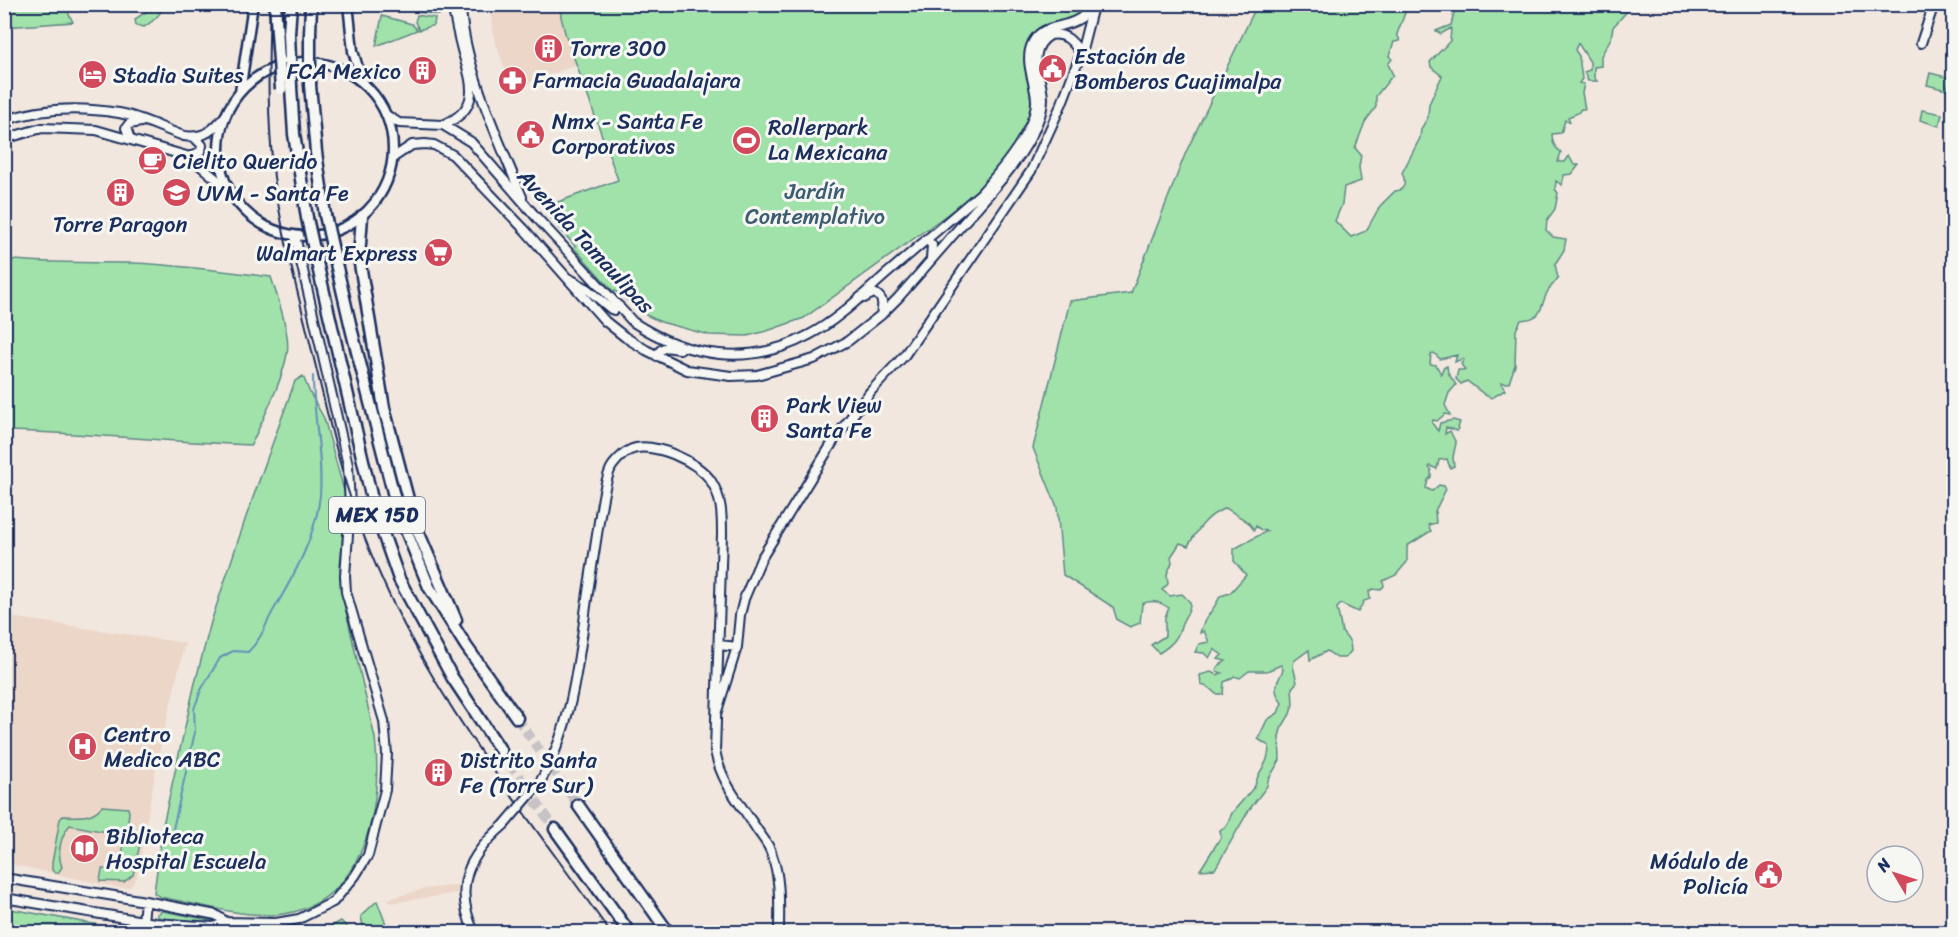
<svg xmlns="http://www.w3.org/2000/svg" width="1958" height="937" font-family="Sriracha,sans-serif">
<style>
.built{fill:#ecd6c8}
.green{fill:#a1e2ab;stroke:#5e8884;stroke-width:1.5}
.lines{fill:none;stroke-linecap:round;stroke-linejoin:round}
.stream{stroke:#6491b9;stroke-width:2}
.motorway-tunnel{stroke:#c6c2c5;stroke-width:10;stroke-dasharray:10 5;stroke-linecap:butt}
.tertiary-casing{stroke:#1b2f5e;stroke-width:12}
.secondary-casing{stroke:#1b2f5e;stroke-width:13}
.motorway-casing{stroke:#1b2f5e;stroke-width:15}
.tertiary{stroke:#f6f6f2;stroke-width:8}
.secondary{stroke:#f6f6f2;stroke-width:8}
.motorway{stroke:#f6f6f2;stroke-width:10}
.rail{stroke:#1b2f5e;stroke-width:2}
.tertiary-bridge-casing{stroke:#1b2f5e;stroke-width:12;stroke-linecap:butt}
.motorway-bridge-casing{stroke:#1b2f5e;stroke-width:15;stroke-linecap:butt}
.tertiary-bridge{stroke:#f6f6f2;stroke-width:8}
.motorway-bridge{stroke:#f6f6f2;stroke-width:10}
.labels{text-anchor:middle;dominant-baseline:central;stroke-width:6;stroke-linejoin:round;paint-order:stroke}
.shield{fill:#f6f6f2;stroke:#5d6b8a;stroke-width:1.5}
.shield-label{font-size:21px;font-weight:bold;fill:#1b2f5e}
.poi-label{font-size:22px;fill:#1b2f5e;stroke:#f6f6f2;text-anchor:start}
.park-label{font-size:22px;fill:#3c5c71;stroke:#f6f6f2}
.street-label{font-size:22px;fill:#1b2f5e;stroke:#f6f6f2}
</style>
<rect width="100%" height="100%" fill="#f1e7df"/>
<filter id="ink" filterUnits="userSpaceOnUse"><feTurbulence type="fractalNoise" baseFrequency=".0167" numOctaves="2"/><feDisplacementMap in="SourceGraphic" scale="12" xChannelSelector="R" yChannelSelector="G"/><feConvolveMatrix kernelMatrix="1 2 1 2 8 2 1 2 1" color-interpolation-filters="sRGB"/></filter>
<g filter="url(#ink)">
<!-- built -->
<path class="built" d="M490 5H560L561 17 576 65 512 89 493 35Z
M5 616 185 643 157 762 137 877 130 887 120 888 5 863Z
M457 885 458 893 390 903 388 899 423 889Z"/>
<!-- green -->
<path class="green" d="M5 4 64 5 73 22 5 27Z
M1472 4H1626L1630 8 1613 27 1611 38 1601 56V66L1594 67V78L1597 81H1588L1584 72 1590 70V62L1578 43 1575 50 1579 56 1582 79 1579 83 1584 84 1582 93 1585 109H1581L1578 113 1568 117 1570 122 1565 120 1561 133 1552 134C1552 142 1554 147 1561 152L1558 162H1565L1569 156 1574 165H1579L1572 174 1564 175 1562 185 1556 181 1555 189 1558 193 1555 209 1547 220 1546 230 1553 237 1566 239 1564 250 1555 264 1558 278C1554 284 1548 289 1546 295 1539 311 1543 318 1521 320L1516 330 1515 365 1509 383H1501L1505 390 1492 398 1485 395 1467 381 1461 384 1456 379 1458 370H1465L1461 364 1464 360 1462 359 1455 362 1457 355 1440 359 1434 353 1431 354 1430 364 1436 365 1441 374 1443 368 1447 366 1448 373 1456 385 1449 393 1445 405 1450 415 1445 414 1437 421 1433 420 1432 423 1438 431 1440 423 1453 420 1460 422 1457 431 1446 427 1445 434 1450 431 1456 443 1453 457 1454 466 1450 468 1447 459 1439 460 1437 469 1430 466 1429 468 1431 469V477L1428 480 1426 488 1432 491 1439 485 1444 486 1446 489 1435 511 1436 523 1428 525 1431 531 1407 546V562L1396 575 1383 581 1384 586 1380 590 1373 589 1369 591 1370 599 1364 601 1358 612 1341 604 1337 608 1342 632 1350 642 1351 651 1345 658H1337L1327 651 1310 660 1309 650 1294 661 1293 666 1297 682 1292 688 1293 704 1290 714 1281 729 1279 737 1280 760 1268 780 1267 786 1249 810 1215 869 1200 870 1221 837 1220 830 1227 825 1232 813 1255 786C1258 768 1269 767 1269 746L1258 739 1267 720 1278 713 1282 703C1272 689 1276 685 1283 670L1281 665 1267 671H1249L1240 678 1234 676 1231 679 1224 682 1223 694H1216L1208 687 1201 685 1200 675 1211 672 1217 675 1222 673 1216 671 1217 667 1226 661 1218 659 1222 655 1214 649 1209 658 1204 653 1195 652 1199 644 1209 642 1204 631 1200 633C1203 617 1215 610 1220 596L1230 593 1246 575 1234 561V549L1267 531 1261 530 1256 526 1254 530 1248 522 1226 508C1207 515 1198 529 1188 546L1180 543 1171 557 1172 563 1167 574 1168 584 1162 590 1170 596 1182 594 1190 602C1191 611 1186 614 1183 621 1178 637 1175 643 1159 653L1151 645 1165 636V617L1169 608C1160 602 1152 599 1142 604L1140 623 1130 627 1117 620 1113 607 1063 575 1057 507 1033 448 1070 301 1131 293 1186 152 1257 5H1408L1397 34 1400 41 1394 42 1389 56 1392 59 1388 64 1393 75 1376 96V107L1365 122 1355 148 1361 155 1359 167 1361 181 1344 187 1342 204 1335 221 1351 237 1366 231 1380 206 1395 191C1406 190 1406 181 1402 173L1420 138 1421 129 1428 117 1429 104 1442 76 1431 67 1430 62 1450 41 1451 28 1441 34 1436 31 1451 25 1456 5Z
M152 5H163C162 15 152 22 144 27L136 25 135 19 146 12Z
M418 5H439V15L420 12Z
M560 5H1091L1084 12 1029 45 1033 108 1018 139 997 171 963 203 804 318 767 331 747 336 709 335 661 322 646 315 615 291H613L574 248 575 246 554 222 544 207 618 180 565 33 561 17Z
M417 15 435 18 434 25 419 30 415 22Z
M382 16 412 24 417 30 376 46Z
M1930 73 1950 78 1947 90 1927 85Z
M1922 110 1942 114 1939 126 1920 120Z
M5 259C47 264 90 262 133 263 179 265 225 271 271 277 277 296 291 335 287 354 282 382 263 419 251 445 169 442 87 433 5 431Z
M303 376 310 393 324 418 346 498 340 566 342 594 375 738C384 813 361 913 269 915 235 915 193 903 160 897L154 893 163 825 194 687 211 622 246 517 295 381Z
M102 806 128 808 129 812 127 831 108 829 106 832 70 825C60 836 57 854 62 867L58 873H55L52 870V863L60 819 63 816C79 816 91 819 102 806Z
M125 835H130L140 844 133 875 124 882 100 881 102 869 120 871Z
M377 901 389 932H364L361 916Z
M5 908 132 931V932H5Z
M162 911 216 921 217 923 159 918 157 914Z
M341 921 350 930V932H321Z"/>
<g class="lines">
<!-- stream -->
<path class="stream" d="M173 829 195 732 194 709 201 690 220 658 233 651 248 652C263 638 265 623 276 606 296 572 316 535 320 495 323 455 313 415 313 376"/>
<!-- motorway-tunnel -->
<path class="motorway-tunnel" d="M517 718 578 805
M501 751 555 829"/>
<defs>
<path id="tertiary" d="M461 4C462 63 500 142 522 197
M1921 43 1934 4
M388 116 399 123 443 125 471 142 537 218 633 322C688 358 750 367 809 335 840 319 865 292 891 270 921 244 951 219 981 193 1000 172 1037 129 1036 100 1035 81 1023 60 1033 42 1043 24 1061 29 1077 20 1084 17 1088 11 1093 4
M4 121C41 107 81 107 119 113 141 117 163 129 184 136 205 139 214 129 226 115
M443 125C482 108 472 84 462 50 458 35 455 20 452 4
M4 139 42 128 96 130 190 157 228 189
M130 139 126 128 129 124 141 122
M190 157 201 151 202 145 195 138
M394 157 412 145 425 144 434 145 453 155 524 229 605 321 625 337 646 350 687 370 731 376 757 375 814 359 848 341 881 315 898 298C924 269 949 239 974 211 998 184 1025 155 1038 121 1041 114 1043 106 1043 98 1042 76 1025 50 1050 35 1065 32 1072 41 1081 53
M926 239 932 245 931 259
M570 279 586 288 611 309 614 310 619 306
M864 298 874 293C884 298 883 305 881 315
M657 356C662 344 669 348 680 349
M719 645 737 647
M717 711 737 647 740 615 744 599 761 559 836 437 871 391 904 356 1031 171 1062 103 1081 53 1093 6
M539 784C569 733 576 679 584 622 587 595 592 568 596 541 599 524 604 476 613 465 617 460 624 453 630 450 652 440 699 462 711 481 722 498 722 516 722 534L715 751C721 783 741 804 758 831 763 838 770 846 772 855 781 879 779 907 779 932
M4 878 145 901 216 915 226 922
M4 898 155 923 214 927 226 922 276 923 299 919 333 902 355 876 368 855 385 790 387 754 384 721 346 592 345 576 350 507 348 465 295 236
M142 932 145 901
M474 932C453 886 468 856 504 825"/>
<path id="secondary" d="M348 4 353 51 362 81
M219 149a87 87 0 1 1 174 0a87 87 0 1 1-174 0Z
M240 92 253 4"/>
<path id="motorway" d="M275 4 278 47
M289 33 291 4
M310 34 311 4
M310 85 316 152 325 215
M291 87 294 134 307 218
M362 216 359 258 384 408 414 522 456 620
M315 254 374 508 399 579 452 677 501 751
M334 255 352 332 396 504 407 533 429 587 466 646 517 718
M578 805 668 932
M555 829 629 932"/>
</defs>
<!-- tertiary casing -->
<use href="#tertiary" class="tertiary-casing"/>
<!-- secondary casing -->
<use href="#secondary" class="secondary-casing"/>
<!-- motorway casing -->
<use href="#motorway" class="motorway-casing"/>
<!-- tertiary -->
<use href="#tertiary" class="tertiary"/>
<!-- secondary -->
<use href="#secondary" class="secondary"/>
<!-- motorway -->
<use href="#motorway" class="motorway"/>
<!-- rail -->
<path class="rail" d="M270 4C268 63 267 119 274 177 282 236 298 293 312 351 323 395 333 440 346 484 365 546 393 608 426 665 480 759 548 844 610 932"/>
<defs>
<path id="tertiary-bridge" d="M504 825 539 784"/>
<path id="motorway-bridge" d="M289 33 291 87
M310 34V85
M278 47 281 89
M325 215 334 255
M307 218 315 254"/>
</defs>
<!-- tertiary-bridge casing -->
<use href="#tertiary-bridge" class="tertiary-bridge-casing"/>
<!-- motorway-bridge casing -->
<use href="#motorway-bridge" class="motorway-bridge-casing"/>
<!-- tertiary-bridge -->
<use href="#tertiary-bridge" class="tertiary-bridge"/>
<!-- motorway-bridge -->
<use href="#motorway-bridge" class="motorway-bridge"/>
</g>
</g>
<!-- icons -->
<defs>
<symbol id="building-disc" viewBox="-11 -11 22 22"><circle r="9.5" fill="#d1495b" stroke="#f6f6f2"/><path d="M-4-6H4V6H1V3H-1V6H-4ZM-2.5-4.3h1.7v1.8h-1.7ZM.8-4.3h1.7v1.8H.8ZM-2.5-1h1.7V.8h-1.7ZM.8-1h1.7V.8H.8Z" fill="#fff"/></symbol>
<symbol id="civic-disc" viewBox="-11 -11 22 22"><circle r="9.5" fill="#d1495b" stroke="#f6f6f2"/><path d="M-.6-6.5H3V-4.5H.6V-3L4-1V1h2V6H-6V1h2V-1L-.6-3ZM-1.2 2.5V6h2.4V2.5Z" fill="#fff"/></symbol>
<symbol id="hotel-disc" viewBox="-11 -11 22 22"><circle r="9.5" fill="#d1495b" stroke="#f6f6f2"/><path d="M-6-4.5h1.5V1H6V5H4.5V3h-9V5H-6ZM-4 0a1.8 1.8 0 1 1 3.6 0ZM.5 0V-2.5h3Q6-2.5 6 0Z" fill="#fff"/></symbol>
<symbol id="pharmacy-disc" viewBox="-11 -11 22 22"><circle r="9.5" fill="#d1495b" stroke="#f6f6f2"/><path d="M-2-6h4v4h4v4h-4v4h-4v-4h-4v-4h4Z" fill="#fff"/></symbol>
<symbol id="stadium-disc" viewBox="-11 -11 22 22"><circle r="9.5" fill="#d1495b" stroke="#f6f6f2"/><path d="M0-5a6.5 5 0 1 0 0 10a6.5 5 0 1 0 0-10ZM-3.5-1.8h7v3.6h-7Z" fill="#fff"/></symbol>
<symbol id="cafe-disc" viewBox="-11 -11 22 22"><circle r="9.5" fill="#d1495b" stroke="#f6f6f2"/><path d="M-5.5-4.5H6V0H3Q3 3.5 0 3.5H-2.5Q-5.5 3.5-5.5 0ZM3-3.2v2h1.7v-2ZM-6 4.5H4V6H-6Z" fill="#fff"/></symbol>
<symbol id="university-disc" viewBox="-11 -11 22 22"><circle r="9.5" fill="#d1495b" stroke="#f6f6f2"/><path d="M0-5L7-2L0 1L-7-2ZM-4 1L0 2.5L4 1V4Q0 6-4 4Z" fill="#fff"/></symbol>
<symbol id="supermarket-disc" viewBox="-11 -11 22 22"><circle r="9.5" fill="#d1495b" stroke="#f6f6f2"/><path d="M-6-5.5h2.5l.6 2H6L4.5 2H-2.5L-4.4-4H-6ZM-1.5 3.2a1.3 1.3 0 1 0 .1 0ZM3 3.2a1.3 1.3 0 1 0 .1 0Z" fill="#fff"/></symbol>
<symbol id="hospital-disc" viewBox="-11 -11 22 22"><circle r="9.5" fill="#d1495b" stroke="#f6f6f2"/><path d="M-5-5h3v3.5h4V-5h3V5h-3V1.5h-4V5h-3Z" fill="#fff"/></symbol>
<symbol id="library-disc" viewBox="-11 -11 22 22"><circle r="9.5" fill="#d1495b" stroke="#f6f6f2"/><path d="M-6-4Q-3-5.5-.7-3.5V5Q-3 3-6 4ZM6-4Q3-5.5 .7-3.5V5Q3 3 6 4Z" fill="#fff"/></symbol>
</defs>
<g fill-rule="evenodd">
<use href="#building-disc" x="532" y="32" width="33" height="33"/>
<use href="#civic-disc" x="1036" y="52" width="33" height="33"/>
<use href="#building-disc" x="406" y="54" width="33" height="33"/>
<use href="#hotel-disc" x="76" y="58" width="33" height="33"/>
<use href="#pharmacy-disc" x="496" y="64" width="33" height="33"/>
<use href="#civic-disc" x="514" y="118" width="33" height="33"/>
<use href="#stadium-disc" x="730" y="124" width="33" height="33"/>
<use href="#cafe-disc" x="136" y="144" width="33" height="33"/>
<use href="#building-disc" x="104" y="176" width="33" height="33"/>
<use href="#university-disc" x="160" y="176" width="33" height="33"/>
<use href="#supermarket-disc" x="422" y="236" width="33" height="33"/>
<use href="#building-disc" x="748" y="402" width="33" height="33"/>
<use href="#hospital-disc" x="66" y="730" width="33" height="33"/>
<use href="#building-disc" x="422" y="756" width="33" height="33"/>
<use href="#library-disc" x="68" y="832" width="33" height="33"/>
<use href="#civic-disc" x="1752" y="858" width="33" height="33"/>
</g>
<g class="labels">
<!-- shield labels -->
<rect class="shield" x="329" y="497" width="96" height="36" rx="4.5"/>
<g class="shield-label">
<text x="377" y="515">MEX 15D</text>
</g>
<!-- poi labels -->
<g class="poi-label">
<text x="570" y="48">Torre 300</text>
<text x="1074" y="56">Estación de<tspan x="1074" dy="25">Bomberos Cuajimalpa</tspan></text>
<text x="401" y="71" text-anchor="end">FCA Mexico</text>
<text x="113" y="75">Stadia Suites</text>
<text x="533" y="80">Farmacia Guadalajara</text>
<text x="552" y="121">Nmx - Santa Fe<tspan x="552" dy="25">Corporativos</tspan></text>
<text x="768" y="127">Rollerpark<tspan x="768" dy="25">La Mexicana</tspan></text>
<text x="173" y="161">Cielito Querido</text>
<text x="197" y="193">UVM - Santa Fe</text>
<text x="120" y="224" text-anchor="middle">Torre Paragon</text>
<text x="417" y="253" text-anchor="end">Walmart Express</text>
<text x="786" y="405">Park View<tspan x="786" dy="25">Santa Fe</tspan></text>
<text x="104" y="734">Centro<tspan x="104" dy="25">Medico ABC</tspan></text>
<text x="460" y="760">Distrito Santa<tspan x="460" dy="25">Fe (Torre Sur)</tspan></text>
<text x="106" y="836">Biblioteca<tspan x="106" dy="25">Hospital Escuela</tspan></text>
<text x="1748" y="861" text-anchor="end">Módulo de<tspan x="1748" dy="25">Policía</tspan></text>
</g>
<!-- park labels -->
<g class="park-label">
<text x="815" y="191">Jardín<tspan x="815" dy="25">Contemplativo</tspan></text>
</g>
<!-- street labels -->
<g class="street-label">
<text transform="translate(586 241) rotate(47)">Avenida Tamaulipas</text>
</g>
</g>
<!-- margin -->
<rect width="1958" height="937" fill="none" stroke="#f6f6f2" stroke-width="24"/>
<rect x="12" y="12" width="1934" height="913" fill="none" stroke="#1b2f5e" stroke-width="2" filter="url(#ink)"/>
<!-- north arrow -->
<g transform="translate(1895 874) rotate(309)"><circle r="28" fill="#f6f6f2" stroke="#9ea6b7" stroke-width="1.5"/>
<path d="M0-4.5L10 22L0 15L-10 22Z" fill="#d1495b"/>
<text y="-9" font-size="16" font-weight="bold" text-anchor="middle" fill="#1b2f5e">N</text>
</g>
</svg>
